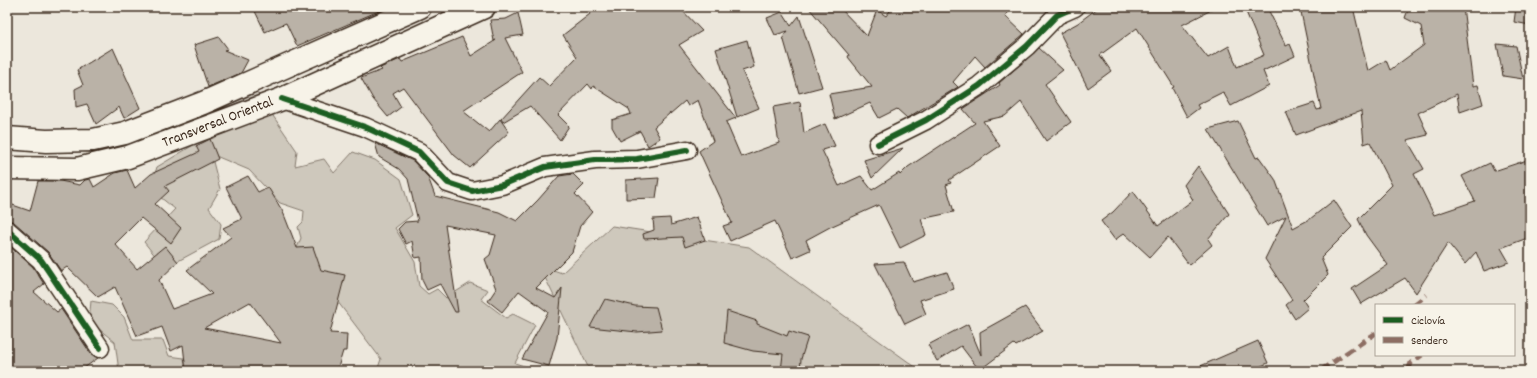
<svg xmlns="http://www.w3.org/2000/svg" width="1537" height="378" font-family="Dekko,sans-serif">
<style>
.green{fill:#cec8bc;stroke:#84796d}
.building{fill:#bab2a7;stroke:#3b2a1e;fill-rule:evenodd}
.lines{fill:none;stroke-linecap:round;stroke-linejoin:round}
.minor-casing{stroke:#3b2a1e;stroke-width:21}
.secondary-casing{stroke:#3b2a1e;stroke-width:25}
.minor{stroke:#f7f3e8;stroke-width:18}
.secondary{stroke:#f7f3e8;stroke-width:22}
.quiet{stroke:#8d6e63;stroke-width:5;stroke-dasharray:10 5;stroke-linecap:butt}
.cycleway-casing{stroke:#f7f3e8;stroke-width:8}
.cycleway{stroke:#1b5e20;stroke-width:6}
.labels{text-anchor:middle;dominant-baseline:central;stroke-width:3;stroke-linejoin:round;paint-order:stroke}
.street-label{font-size:15px;fill:#3b2a1e;stroke:#f7f3e8}
</style>
<rect width="100%" height="100%" fill="#ece7dc"/>
<filter id="ink" filterUnits="userSpaceOnUse"><feTurbulence type="fractalNoise" baseFrequency=".025" numOctaves="2"/><feDisplacementMap in="SourceGraphic" scale="8" xChannelSelector="R" yChannelSelector="G"/><feConvolveMatrix kernelMatrix="1 2 1 2 8 2 1 2 1" color-interpolation-filters="sRGB"/></filter>
<g filter="url(#ink)">
<!-- green -->
<path class="green" d="M256 91 297 151 295 166 324 159 334 173 353 152 375 160 401 179 412 215 395 228 415 262 419 286 428 294 437 289 446 298 470 283 488 290 481 299 506 318 513 314 535 325 515 363 539 371H377L381 359 297 248 301 238 298 227 303 222 304 211 280 203 249 170 211 154 220 189 209 208 221 224 219 239 165 268 144 242 175 209 150 189 157 167 195 144 213 101Z
M612 226 749 247 921 371H590L539 265 562 273Z
M91 301 112 305 124 317 133 340H163L169 356 184 358 186 371H119L115 342 89 321Z"/>
<!-- building -->
<path class="building" d="M253 7H388L297 46 286 23 265 32Z
M587 7H679L702 31 679 45 736 118 726 122 741 157 779 143 773 107 800 102 804 133 825 124 835 146 822 150 839 186 861 176 872 190 899 173 900 175 908 167 975 123 963 109 1000 85 999 83 1039 48 1063 70 1045 84 1071 122 1046 141 1021 102 1005 116 983 121 1000 146 949 180 951 183 946 185 954 212 921 219 926 235 900 248 879 205 830 227 806 240 810 250 792 258 775 221 730 241 723 226 732 223 699 151 713 141 698 100 688 106 685 101 670 114V112L669 114 654 127 660 138 648 146 640 131 620 141 612 127V120L631 114 629 109 593 86 592 89 588 84 558 115 569 126 560 140 530 106 503 122 501 119 539 77 549 86 577 57 563 35 590 14Z
M808 7H839L867 36 877 10 886 16 893 7H1011L1005 16 1024 34 985 67 975 56 953 82 958 87 907 118 897 109 879 118 870 103 835 119 829 94 872 87 848 57 849 55Z
M1099 7H1217L1182 25 1208 58 1229 46 1237 67 1264 55 1244 7H1267L1286 46 1290 44 1295 56 1263 71 1269 86 1231 106 1223 92 1197 105 1199 108 1187 117 1172 88 1174 87 1137 28 1100 55 1111 71 1088 88 1060 33 1078 23Z
M1300 7H1353L1368 71 1386 60 1390 70 1424 45 1421 26 1405 18 1409 7H1463L1473 86 1478 85 1483 104 1460 112 1457 94 1418 113 1428 135 1407 140 1424 169 1414 174 1434 215 1475 201 1462 176 1490 163 1494 171 1530 159V237L1501 248 1509 262 1484 271 1476 252 1465 264 1448 243 1416 293 1405 278 1361 304 1352 289 1388 265 1366 235 1358 219 1392 185 1370 142 1364 144 1361 111 1296 135 1286 112 1314 103 1317 110 1321 109Z
M1516 7H1530V25L1514 22Z
M782 12 791 26 799 16 822 87 799 93 783 37 788 31 775 35 767 18Z
M518 13 523 35 505 38 522 72 463 111 489 132 500 119 509 132 470 168 454 155 403 87 393 93 401 107 388 117 373 99 361 78 382 70 380 68 400 59 402 62 462 37 471 56 496 40 494 41 490 20 506 19Z
M219 37 228 49 224 50 248 60 241 73 208 87 194 45Z
M747 40 754 67 742 71 759 108 737 117 716 49Z
M1497 44 1516 46 1523 79 1503 76Z
M113 48 140 108 124 118 119 107 96 124 87 104 76 107 75 89 83 85 77 70Z
M1238 121 1256 158 1259 157 1275 179 1293 228 1310 219 1334 200 1352 227 1321 258 1328 275 1303 300 1308 308 1295 319 1286 305 1292 300 1265 259 1286 216 1267 226 1208 129Z
M210 139 218 159 165 186 169 191 155 204 181 228 171 243 141 218 115 244 137 269 165 246 178 262 159 280 172 309 212 294 187 270 231 237 223 228 242 219 226 187 248 176 258 192 268 187 283 212 297 248 313 247 321 270 345 275 330 333 347 334 346 351H343L337 371H186L183 345 171 351 162 327 137 336 115 287 98 297 67 267 61 271 48 252 14 222 7 220V203L30 211 38 181H60L80 185 85 180 90 179 94 187 115 173 127 170 135 188 151 174 199 152 196 146ZM250 302 281 343 204 328Z
M375 143 413 161 428 177 435 196 499 212 517 221 538 200 559 176 573 174 584 185 575 194 592 212 580 226 572 252 536 288 555 298 562 288 557 338 549 366 522 359 548 312 519 291 502 312 488 301 496 289 485 259 490 255 496 235 445 225 458 312H455L440 284 427 290 422 280 421 257 415 258 412 241 406 244 398 229 405 222 418 221 408 179 399 169 379 157Z
M903 148 872 178 864 160Z
M1198 166 1229 214 1208 239 1212 245 1189 265 1168 237 1150 257 1124 233 1115 240 1101 221 1113 212 1133 191 1158 226 1193 200 1184 185Z
M659 178 656 198 626 199V180Z
M697 217 705 240 685 247 682 237 644 239 643 234 654 230 653 219 670 218 671 225Z
M7 244 33 267 44 284 34 292 57 312 61 309 91 354 98 358 80 371H7Z
M904 262 913 282 947 272 954 289 920 300 926 314 905 324 875 264Z
M605 299 635 306 656 307 662 330 637 332 590 327Z
M1025 307 1043 331 1016 346 1014 344 985 366 987 371H980L961 346 937 361 928 345 968 324 981 355 980 332Z
M727 311 757 321V324L787 336 789 331 808 337 801 359 800 371H781L783 354 753 351 724 343Z
M1258 341 1268 363 1250 371H1189Z"/>
<g class="lines">
<defs>
<path id="minor" d="M282 99 365 127 419 152 448 183 472 191 502 185 545 167 595 160 637 159 687 150
M878 144 926 120 979 86 1027 46 1057 15 1075 7
M7 230 41 260 100 348"/>
<path id="secondary" d="M7 138 46 141 93 140 125 133 203 103 420 7
M7 168 77 169 128 157 282 99 484 7"/>
</defs>
<!-- minor casing -->
<use href="#minor" class="minor-casing"/>
<!-- secondary casing -->
<use href="#secondary" class="secondary-casing"/>
<!-- minor -->
<use href="#minor" class="minor"/>
<!-- secondary -->
<use href="#secondary" class="secondary"/>
<!-- quiet -->
<path class="quiet" d="M1414 305 1426 295
M1320 371 1376 333
M1408 371 1411 363 1422 355"/>
<defs>
<path id="cycleway" d="M282 99 365 127 419 152 448 183 472 191 502 185 545 167 595 160 637 159 687 150
M878 144 926 120 979 86 1027 46 1057 15 1075 7
M7 230 41 260 100 348"/>
</defs>
<!-- cycleway casing -->
<use href="#cycleway" class="cycleway-casing"/>
<!-- cycleway -->
<use href="#cycleway" class="cycleway"/>
</g>
</g>
<g class="labels">
<!-- street labels -->
<g class="street-label">
<text transform="translate(218 123) rotate(-21)">Transversal Oriental</text>
</g>
</g>
<!-- margin -->
<rect width="1537" height="378" fill="none" stroke="#f7f3e8" stroke-width="24"/>
<rect x="12" y="12" width="1513" height="354" fill="none" stroke="#3b2a1e" stroke-width="1.5" filter="url(#ink)"/>
<!-- legend -->
<rect x="1375" y="304" width="140" height="52" fill="#f7f3e8" stroke="#aca397"/>
<rect x="1383" y="317" width="20" height="6" fill="#1b5e20" stroke="#aca397"/>
<text x="1411" y="324" font-size="12" fill="#3b2a1e">Ciclovía</text>
<rect x="1383" y="337" width="20" height="6" fill="#8d6e63" stroke="#aca397"/>
<text x="1411" y="344" font-size="12" fill="#3b2a1e">Sendero</text>
</svg>
